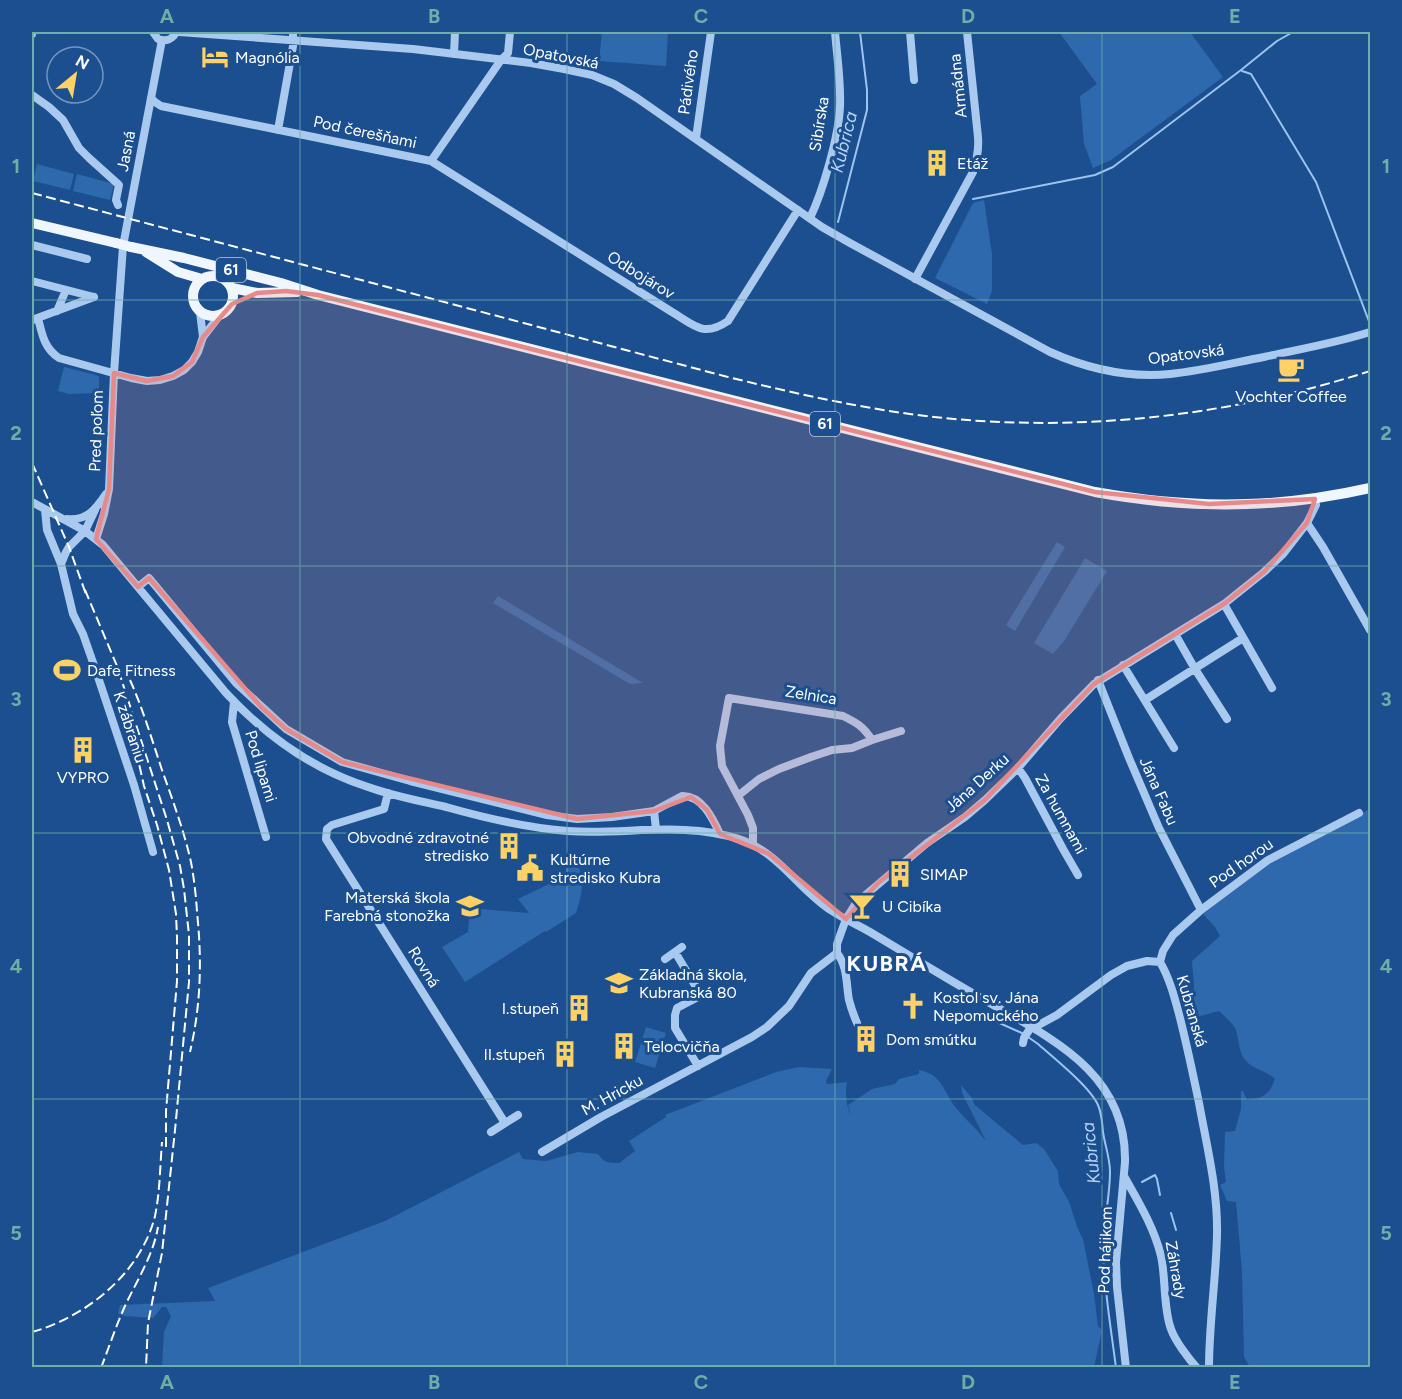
<svg xmlns="http://www.w3.org/2000/svg" width="1402" height="1399" font-family="Figtree,sans-serif">
<style>
.green{fill:#2e69ad}
.lines{fill:none;stroke-linecap:round;stroke-linejoin:round}
.stream{stroke:#9cc4f0;stroke-width:2}
.minor{stroke:#a9c9ee;stroke-width:8}
.major{stroke:#f0f6ff;stroke-width:10}
.rail{stroke:#fff;stroke-width:2;stroke-dasharray:10 4.5;stroke-linecap:butt}
.major-bridge{stroke:#f0f6ff;stroke-width:10}
.marked{fill:#e88989;fill-opacity:0.2;stroke:#e88989;stroke-width:4.5;stroke-linejoin:round}
.grid{fill:none;stroke:#6fada8;stroke-width:1.5;stroke-opacity:0.55}
.labels{text-anchor:middle;dominant-baseline:central;stroke-width:6;stroke-linejoin:round;paint-order:stroke}
.shield{fill:#1b4f8f;stroke:#bbcadd;stroke-width:1.5}
.shield-label{font-size:15px;font-weight:bold;fill:#fff}
.street-label{font-size:16px;fill:#fff;stroke:#1b4f8f}
.poi-label{font-size:16px;fill:#fff;stroke:#1b4f8f;text-anchor:start}
.water-label{font-size:18px;font-style:italic;fill:#b5d3f5;stroke:#1b4f8f}
.district-label{font-size:22px;font-weight:bold;letter-spacing:1.5px;fill:#fff;stroke:#1b4f8f}
.neatline{fill:none;stroke:#6fada8;stroke-width:2}
.grid-label{font-size:20px;text-anchor:middle;font-weight:bold;fill:#6fada8}
</style>
<rect width="100%" height="100%" fill="#1b4f8f"/>
<!-- green -->
<path class="green" d="M602 32H668L666 66 599 61Z
M1059 32H1190L1223 77 1111 160 1093 168 1084 144 1080 96 1097 84Z
M37 164 74 174 70 190 33 181Z
M77 174 114 184 110 200 73 191Z
M984 200 992 254V291L987 304 935 278 973 203Z
M64 367 96 375 99 377V393L69 394 58 391Z
M1057 542 1065 547 1015 631 1006 625Z
M1085 558 1107 571 1064 641 1053 654 1034 643Z
M498 596 643 683 630 684 493 603Z
M1370 809V1367H1250L1244 1357 1242 1272 1236 1202 1227 1201 1220 1185 1226 1182 1224 1167 1225 1132 1235 1131 1241 1109V1091H1243L1247 1100C1264 1098 1269 1095 1275 1079 1267 1071 1254 1070 1246 1061 1239 1053 1239 1043 1237 1034 1236 1025 1225 1017 1219 1011L1186 1020 1184 1015 1192 1012 1194 987 1192 961 1220 936 1215 927 1203 914 1276 857Z
M567 859 575 860C586 878 582 894 576 913L546 932 545 931 465 982 442 947 468 932 470 908 529 913 518 899 551 883 552 876 566 878Z
M646 1027 666 1033 655 1068 635 1062Z
M799 1067 832 1069 826 1081 827 1084 847 1082C845 1094 846 1105 851 1116L848 1105 872 1089 895 1084 899 1079 919 1074V1070C944 1075 943 1093 957 1109 966 1120 977 1129 986 1141L962 1093 961 1085 972 1098 975 1106H976L1023 1145 1036 1143 1044 1149 1058 1171 1059 1184 1069 1202 1078 1229 1083 1239 1094 1294 1098 1326 1102 1330 1094 1367H162L164 1332 171 1316 166 1307H162L153 1318 125 1316 118 1314 120 1305 215 1301 208 1288 385 1221 519 1152 523 1159 546 1161 578 1152 598 1154C604 1163 609 1163 619 1163L635 1151 629 1141 666 1117 665 1115 776 1072Z"/>
<g class="lines">
<!-- stream -->
<path class="stream" d="M1242 71 1251 74 1316 182 1370 324
M973 199 1095 175 1113 167 1241 70 1277 41 1293 32
M838 222 867 110V90L860 32
M995 1021 1024 1034
M1028 1037 1038 1044C1054 1058 1090 1087 1098 1105 1102 1114 1102 1123 1103 1132 1105 1146 1110 1158 1110 1172 1110 1198 1103 1224 1103 1250 1104 1289 1111 1328 1116 1368
M1142 1182 1155 1175 1157 1179 1160 1195
M1171 1213 1176 1230"/>
<!-- minor -->
<path class="minor" d="M153 32 158 39C166 42 173 39 176 32
M179 32 413 49 531 63 564 69 592 75 614 84 637 98 822 227 850 243 1050 352C1088 369 1128 378 1170 374 1201 371 1233 363 1264 357 1300 349 1336 343 1370 332
M910 32 914 80
M32 34V32
M454 54 455 32
M32 95 49 107 63 120 79 148 89 158 118 184 119 185 116 200 118 205
M151 98 155 102 161 106 431 161 672 312C694 325 703 338 728 321L798 210
M278 130 293 46V32
M696 138 711 32
M431 161 501 60 508 53 510 32
M810 218C823 191 839 136 840 106 841 81 837 56 835 32
M32 245 87 259
M915 279 973 172C977 160 979 150 978 137L967 32
M32 281 94 297
M57 311 66 290
M200 312 203 337
M38 318C42 334 44 348 59 358L131 378 147 381 160 380 173 376 184 370 192 362 198 352 203 337 220 315
M32 320 94 297
M32 502 85 531 103 545 226 693C265 735 312 769 368 787 393 796 420 801 446 807 485 818 527 828 568 831 625 835 683 821 739 839 779 852 799 890 832 911 844 919 858 925 870 932 907 954 944 977 981 998 1048 1037 1127 1071 1125 1162L1116 1262 1117 1287 1126 1368
M45 510 47 530 61 564 73 614 83 634 96 671 134 785 153 852
M67 519C87 521 96 509 106 494
M1307 523 1323 547 1370 630
M96 539 104 514 109 489 114 373 123 246 162 40
M61 564 66 552 69 547 85 531 95 510
M138 587 149 578 236 683 286 729 342 762 410 781 547 815 577 819 612 817 654 811 682 796C702 795 713 819 720 834
M1224 604 1272 688
M1175 634 1195 669 1227 719
M1123 665 1174 748
M1098 680 1129 758 1159 828 1201 910
M1145 700 1243 638
M234 702 232 722 266 837
M872 740 901 731
M1018 768 1025 778 1063 849 1078 875
M388 793 384 809 332 825 327 829 326 839 505 1123
M739 795 759 779 779 769 811 757 832 750 852 748 872 740C863 726 857 723 843 716L729 698 720 746 722 766 748 815 753 828V844
M654 811 656 829
M675 952 699 992 698 997 677 1008 675 1015V1028L698 1066
M837 953C848 967 846 984 849 1000 851 1008 854 1016 857 1023
M665 959 682 947
M1160 962C1170 979 1175 999 1180 1018 1187 1046 1193 1074 1199 1103 1207 1147 1218 1190 1217 1235 1216 1279 1209 1323 1209 1368
M1160 962 1163 951 1173 935 1201 910 1268 860 1359 813
M1033 1028 1057 1015 1111 975 1127 966 1147 961 1160 962
M1023 1043 1024 1038 1031 1027
M491 1132 518 1115
M542 1152 601 1117 752 1037 767 1027 789 1006 811 973 837 953V944L846 919 856 903 927 843 965 817 985 800 1018 768 1061 718 1094 684 1224 604 1264 572 1283 554 1307 523 1316 505 1315 499
M1124 1176C1138 1201 1154 1227 1161 1256 1166 1278 1163 1308 1171 1329 1175 1341 1189 1359 1197 1368"/>
<!-- major -->
<path class="major" d="M32 223 116 243
M131 247 184 258 281 283 318 295 1095 492C1145 501 1196 506 1247 504 1289 503 1330 497 1370 488
M146 252 178 272 202 279
M193 296a20 20 0 1 1 40 0a20 20 0 1 1-40 0Z
M232 288 257 293 297 292"/>
<!-- rail -->
<path class="rail" d="M32 193 724 376C793 393 863 409 934 417 1080 433 1231 416 1370 371
M32 463 69 547 87 597
M85 590 117 666 167 820 180 866 184 889 189 935V982L175 1130 162 1253 148 1323 146 1368
M130 680C143 709 152 740 162 770 173 801 184 831 191 862 194 879 196 895 197 912 202 960 201 1005 190 1052
M133 737 144 786 157 825 169 870 176 914 177 937V981L166 1111V1151
M32 1332C86 1317 141 1273 155 1216 160 1192 160 1166 162 1142
M101 1368C109 1347 116 1326 125 1306 137 1280 153 1256 158 1227"/>
<!-- major-bridge -->
<path class="major-bridge" d="M116 243 131 247"/>
</g>
<!-- marked area -->
<path class="marked" d="M286 291 318 295 1095 492 1209 504 1315 499 1307 523 1264 572 1224 604 1094 684 985 800 878 883 846 919 769 854 720 834 707 810 691 797 654 811 577 819 342 762 286 729 261 707 149 578 138 587 96 539 109 489 114 373 147 381 173 376 192 362 203 337 232 304 257 293Z"/>
<!-- grid -->
<path class="grid" d="M300 32V1368M567 32V1368M835 32V1368M1102 32V1368M32 300H1370M32 566H1370M32 833H1370M32 1099H1370"/>
<!-- icons -->
<defs>
<symbol id="hotel-bare" viewBox="-9 -9 18 18"><path d="M-6-4.5h1.5V1H6V5H4.5V3h-9V5H-6ZM-4 0a1.8 1.8 0 1 1 3.6 0ZM.5 0V-2.5h3Q6-2.5 6 0Z" fill="#ffd166" stroke="#1b4f8f" stroke-width="2.5" paint-order="stroke"/></symbol>
<symbol id="building-bare" viewBox="-9 -9 18 18"><path d="M-4-6H4V6H1V3H-1V6H-4ZM-2.5-4.3h1.7v1.8h-1.7ZM.8-4.3h1.7v1.8H.8ZM-2.5-1h1.7V.8h-1.7ZM.8-1h1.7V.8H.8Z" fill="#ffd166" stroke="#1b4f8f" stroke-width="2.5" paint-order="stroke"/></symbol>
<symbol id="cafe-bare" viewBox="-9 -9 18 18"><path d="M-5.5-4.5H6V0H3Q3 3.5 0 3.5H-2.5Q-5.5 3.5-5.5 0ZM3-3.2v2h1.7v-2ZM-6 4.5H4V6H-6Z" fill="#ffd166" stroke="#1b4f8f" stroke-width="2.5" paint-order="stroke"/></symbol>
<symbol id="stadium-bare" viewBox="-9 -9 18 18"><path d="M0-5a6.5 5 0 1 0 0 10a6.5 5 0 1 0 0-10ZM-3.5-1.8h7v3.6h-7Z" fill="#ffd166" stroke="#1b4f8f" stroke-width="2.5" paint-order="stroke"/></symbol>
<symbol id="civic-bare" viewBox="-9 -9 18 18"><path d="M-.6-6.5H3V-4.5H.6V-3L4-1V1h2V6H-6V1h2V-1L-.6-3ZM-1.2 2.5V6h2.4V2.5Z" fill="#ffd166" stroke="#1b4f8f" stroke-width="2.5" paint-order="stroke"/></symbol>
<symbol id="school-bare" viewBox="-9 -9 18 18"><path d="M0-5L7-2L0 1L-7-2ZM-4 1L0 2.5L4 1V4Q0 6-4 4Z" fill="#ffd166" stroke="#1b4f8f" stroke-width="2.5" paint-order="stroke"/></symbol>
<symbol id="bar-bare" viewBox="-9 -9 18 18"><path d="M-6-5H6L.8 .8V4.5H3.5V6h-7V4.5H-.8V.8Z" fill="#ffd166" stroke="#1b4f8f" stroke-width="2.5" paint-order="stroke"/></symbol>
<symbol id="church-bare" viewBox="-9 -9 18 18"><path d="M-1.2-6h2.4v3.5h3.3v2.4h-3.3V6h-2.4V-.1h-3.3v-2.4h3.3Z" fill="#ffd166" stroke="#1b4f8f" stroke-width="2.5" paint-order="stroke"/></symbol>
</defs>
<g fill-rule="evenodd">
<use href="#hotel-bare" x="196" y="38" width="38" height="38"/>
<use href="#building-bare" x="918" y="144" width="38" height="38"/>
<use href="#cafe-bare" x="1272" y="350" width="38" height="38"/>
<use href="#stadium-bare" x="48" y="651" width="38" height="38"/>
<use href="#building-bare" x="64" y="731" width="38" height="38"/>
<use href="#building-bare" x="490" y="827" width="38" height="38"/>
<use href="#civic-bare" x="511" y="849" width="38" height="38"/>
<use href="#building-bare" x="881" y="855" width="38" height="38"/>
<use href="#school-bare" x="451" y="887" width="38" height="38"/>
<use href="#bar-bare" x="843" y="887" width="38" height="38"/>
<use href="#school-bare" x="600" y="964" width="38" height="38"/>
<use href="#church-bare" x="894" y="987" width="38" height="38"/>
<use href="#building-bare" x="560" y="989" width="38" height="38"/>
<use href="#building-bare" x="847" y="1020" width="38" height="38"/>
<use href="#building-bare" x="605" y="1027" width="38" height="38"/>
<use href="#building-bare" x="546" y="1035" width="38" height="38"/>
</g>
<g class="labels">
<!-- shield labels -->
<g class="shield">
<rect x="216" y="258" width="30" height="24" rx="4.5"/>
<rect x="810" y="412" width="30" height="24" rx="4.5"/>
</g>
<g class="shield-label">
<text x="231" y="270">61</text>
<text x="825" y="424">61</text>
</g>
<!-- street labels -->
<g class="street-label">
<text transform="translate(561 56) rotate(11)">Opatovská</text>
<text transform="translate(688 82) rotate(-82)">Pádivého</text>
<text transform="translate(958 86) rotate(-96)">Armádna</text>
<text transform="translate(819 124) rotate(-81)">Sibírska</text>
<text transform="translate(365 132) rotate(12)">Pod čerešňami</text>
<text transform="translate(126 151) rotate(-79)">Jasná</text>
<text transform="translate(641 275) rotate(32)">Odbojárov</text>
<text transform="translate(1186 354) rotate(-7)">Opatovská</text>
<text transform="translate(96 431) rotate(-88)">Pred poľom</text>
<text transform="translate(811 695) rotate(9)">Zelnica</text>
<text transform="translate(130 727) rotate(72)">K zábraniu</text>
<text transform="translate(261 766) rotate(73)">Pod lipami</text>
<text transform="translate(977 783) rotate(-42)">Jána Derku</text>
<text transform="translate(1159 791) rotate(66)">Jána Fabu</text>
<text transform="translate(1061 814) rotate(61)">Za humnami</text>
<text transform="translate(1241 863) rotate(-35)">Pod horou</text>
<text transform="translate(424 967) rotate(58)">Rovná</text>
<text transform="translate(1192 1011) rotate(74)">Kubranská</text>
<text transform="translate(612 1095) rotate(-29)">M. Hricku</text>
<text transform="translate(1105 1250) rotate(-88)">Pod hájikom</text>
<text transform="translate(1176 1270) rotate(80)">Záhrady</text>
</g>
<!-- poi labels -->
<g class="poi-label">
<text x="235" y="57">Magnólia</text>
<text x="957" y="163">Etáž</text>
<text x="1291" y="396" text-anchor="middle">Vochter Coffee</text>
<text x="87" y="670">Dafe Fitness</text>
<text x="83" y="777" text-anchor="middle">VYPRO</text>
<text x="489" y="837" text-anchor="end">Obvodné zdravotné<tspan x="489" dy="18">stredisko</tspan></text>
<text x="550" y="859">Kultúrne<tspan x="550" dy="18">stredisko Kubra</tspan></text>
<text x="920" y="874">SIMAP</text>
<text x="450" y="897" text-anchor="end">Materská škola<tspan x="450" dy="18">Farebná stonožka</tspan></text>
<text x="882" y="906">U Cibíka</text>
<text x="639" y="974">Základná škola,<tspan x="639" dy="18">Kubranská 80</tspan></text>
<text x="933" y="997">Kostol sv. Jána<tspan x="933" dy="18">Nepomuckého</tspan></text>
<text x="559" y="1008" text-anchor="end">I.stupeň</text>
<text x="886" y="1039">Dom smútku</text>
<text x="644" y="1046">Telocvičňa</text>
<text x="545" y="1054" text-anchor="end">II.stupeň</text>
</g>
<!-- water labels -->
<g class="water-label">
<text transform="translate(844 142) rotate(-76)">Kubrica</text>
<text transform="translate(1091 1153) rotate(-96)">Kubrica</text>
</g>
<!-- district labels -->
<g class="district-label">
<text x="887" y="963">KUBRÁ</text>
</g>
</g>
<!-- border -->
<rect width="1402" height="1399" fill="none" stroke="#1b4f8f" stroke-width="66"/>
<!-- north arrow -->
<g transform="translate(75 75) rotate(30)"><circle r="28" fill="#1b4f8f" stroke="#7695bc" stroke-width="1.5"/>
<path d="M0-4.5L10 22L0 15L-10 22Z" fill="#ffd166"/>
<text y="-9" font-size="16" font-weight="bold" text-anchor="middle" fill="#ffffff">N</text>
</g>
<rect x="33" y="33" width="1336" height="1333" class="neatline"/>
<g class="grid-label">
<text x="167" y="23">A</text>
<text x="434" y="23">B</text>
<text x="701" y="23">C</text>
<text x="968" y="23">D</text>
<text x="1235" y="23">E</text>
<text x="16" y="173">1</text>
<text x="1386" y="173">1</text>
<text x="16" y="440">2</text>
<text x="1386" y="440">2</text>
<text x="16" y="706">3</text>
<text x="1386" y="706">3</text>
<text x="16" y="973">4</text>
<text x="1386" y="973">4</text>
<text x="16" y="1240">5</text>
<text x="1386" y="1240">5</text>
<text x="167" y="1389">A</text>
<text x="434" y="1389">B</text>
<text x="701" y="1389">C</text>
<text x="968" y="1389">D</text>
<text x="1235" y="1389">E</text>
</g>
</svg>
